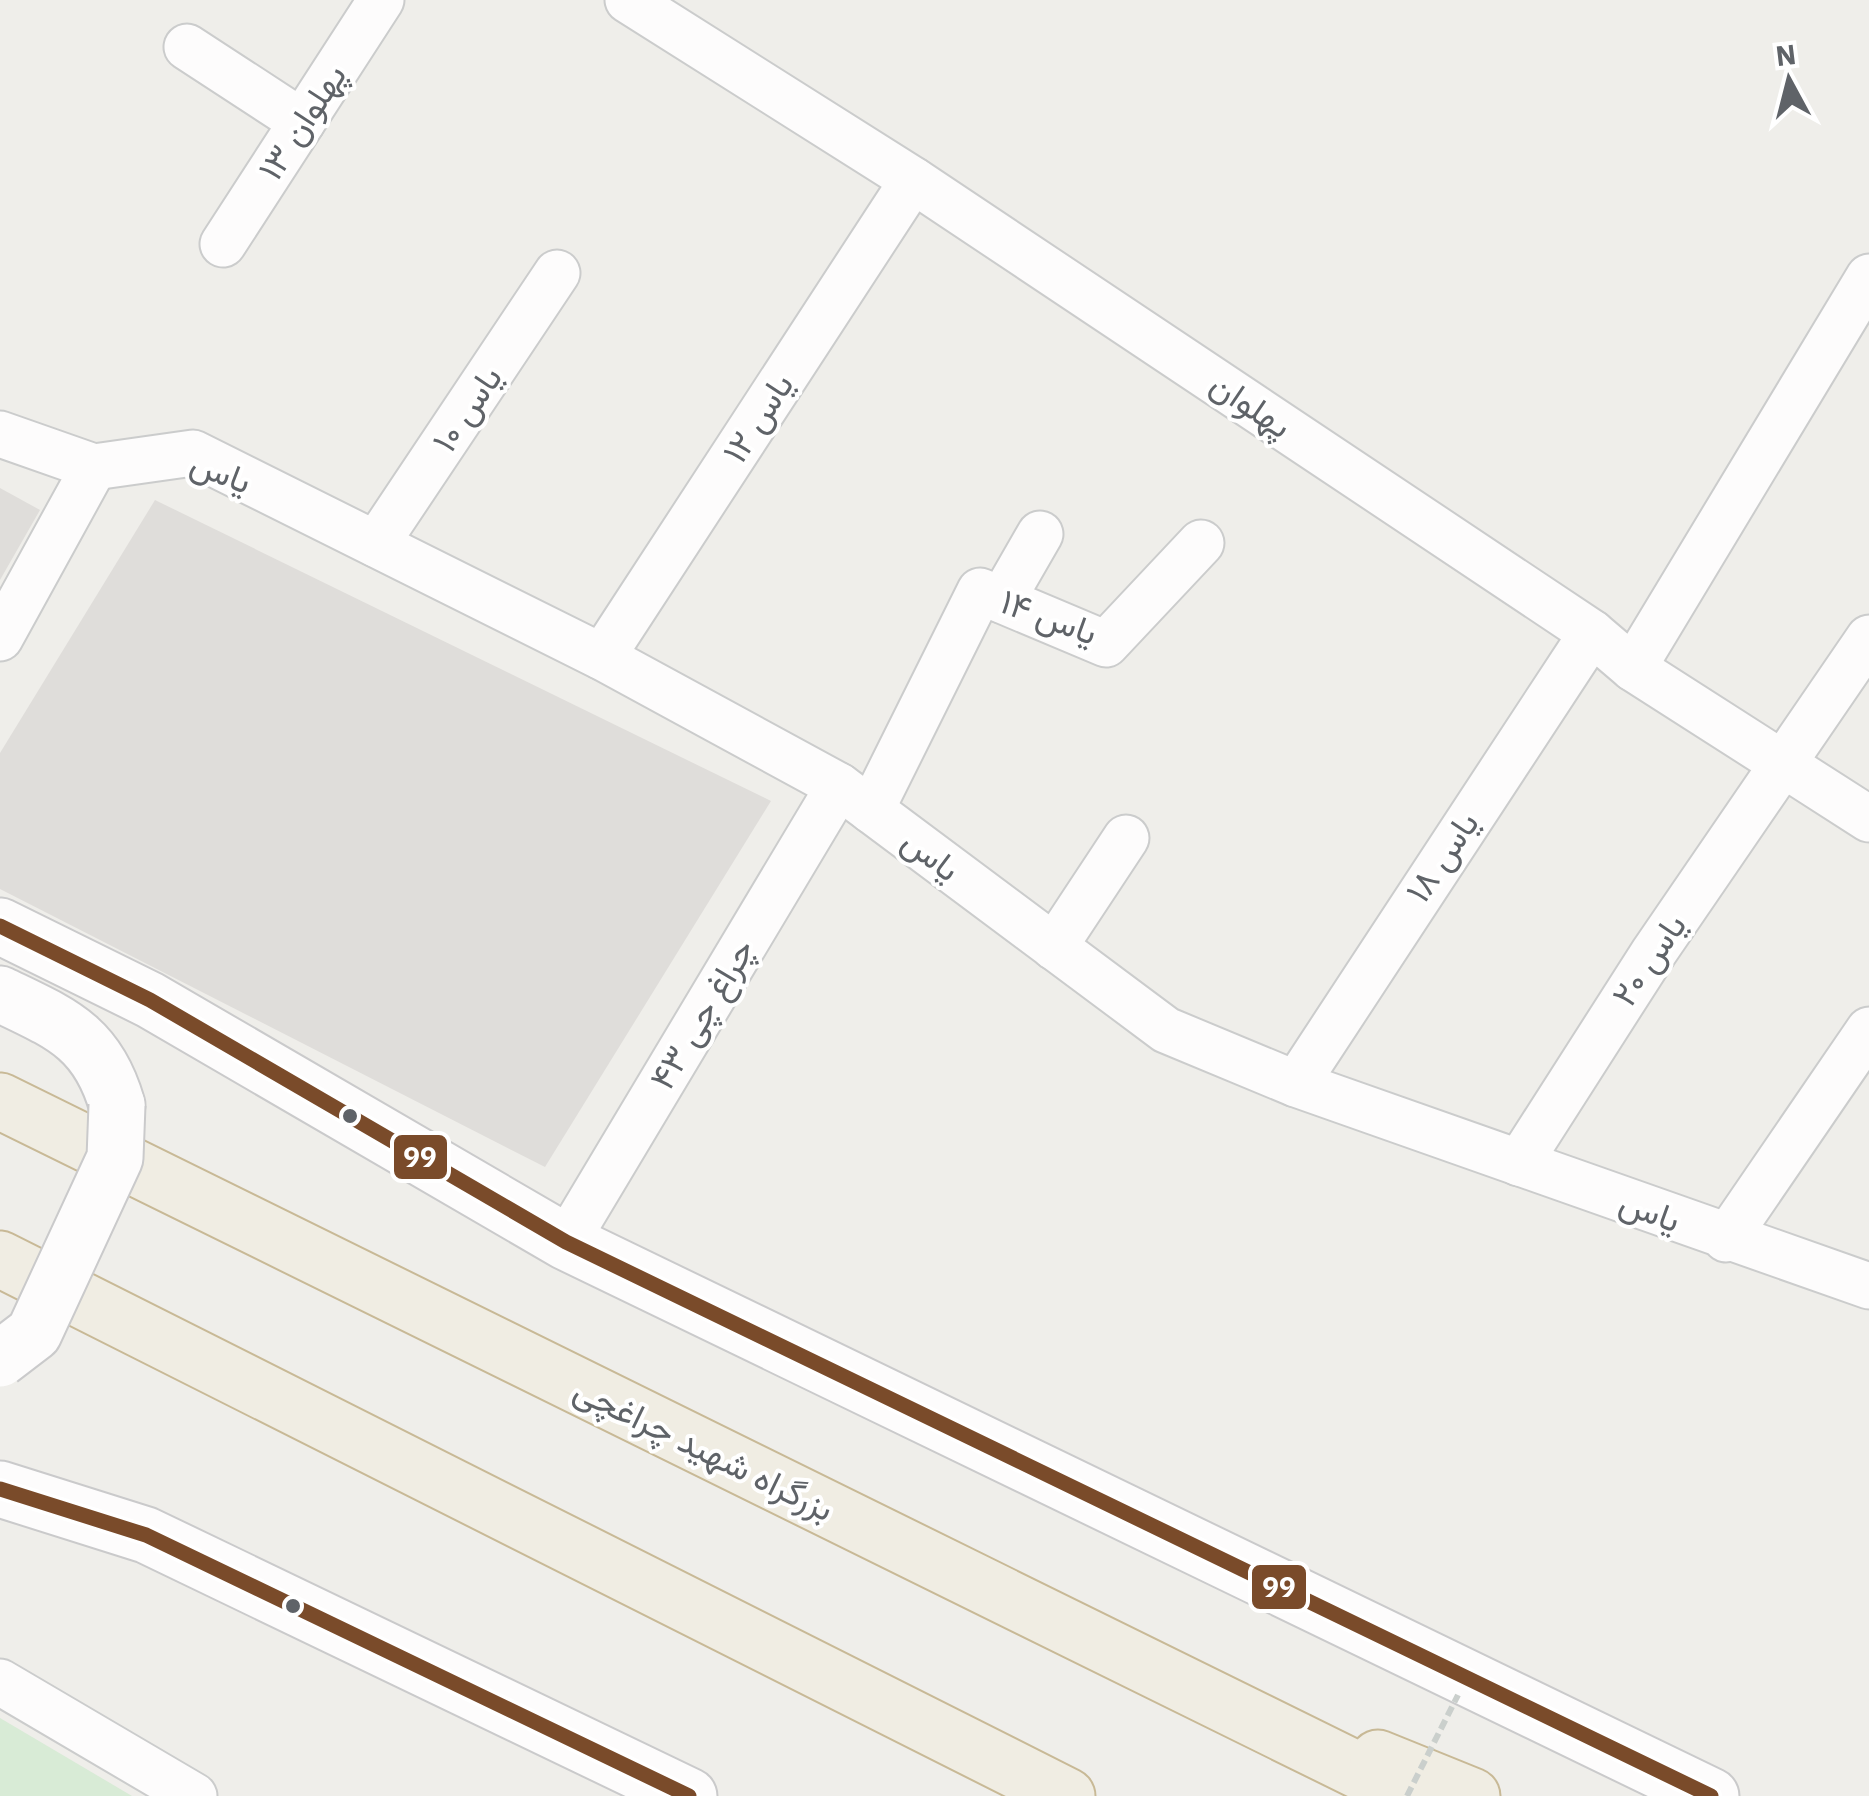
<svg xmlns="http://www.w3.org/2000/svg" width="1869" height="1796" viewBox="0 0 1869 1796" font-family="'IBM Plex Sans',Vazirmatn,sans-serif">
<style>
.industrial{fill:#dfddda}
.green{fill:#d8ebd6}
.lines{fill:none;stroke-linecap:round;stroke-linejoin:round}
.street-casing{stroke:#cbcccc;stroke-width:49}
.secondary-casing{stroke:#cacacb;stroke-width:59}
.highway-casing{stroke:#c8b996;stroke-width:59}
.street{stroke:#fdfcfc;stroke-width:45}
.secondary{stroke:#fdfcfc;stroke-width:55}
.highway{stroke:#f0ede3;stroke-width:55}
.secondary-bridge-casing{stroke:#cacacb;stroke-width:59;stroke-linecap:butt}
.path-bridge{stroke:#cacfcc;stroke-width:6;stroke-dasharray:10 5;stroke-linecap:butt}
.secondary-bridge{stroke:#fdfcfc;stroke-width:55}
.bus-1-casing{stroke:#fff;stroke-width:22}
.bus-1{stroke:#7a4b2a;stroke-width:15}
.bus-dot{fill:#5f6368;stroke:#fff;stroke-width:4}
.labels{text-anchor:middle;stroke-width:8;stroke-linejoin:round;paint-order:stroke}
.street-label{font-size:35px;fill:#5f6368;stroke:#fff}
.line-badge{stroke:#fff;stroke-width:4}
.badge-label{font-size:28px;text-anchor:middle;font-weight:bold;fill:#fff}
</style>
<rect width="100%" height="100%" fill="#efeeea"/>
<g class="industrial">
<polygon points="0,488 40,510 0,580"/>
<polygon points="155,500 771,801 545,1167 0,889 0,753"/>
</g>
<polygon class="green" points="0,1718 132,1796 0,1796"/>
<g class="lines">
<defs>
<g id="street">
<polyline points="628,0 913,180 1592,633 1633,668 1869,819"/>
<polyline points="187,47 302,122"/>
<polyline points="223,244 381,0"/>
<polyline points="0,434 94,467 193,453 602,657 839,786 1166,1030 1296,1084 1869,1286"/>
<polyline points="376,544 557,273"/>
<polyline points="1002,600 1040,534"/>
<polyline points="0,638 94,467"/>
<polyline points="602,657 913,180"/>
<polyline points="1633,668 1869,277"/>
<polyline points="871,810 980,591 1106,644 1201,543"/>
<polyline points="1054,947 1126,838"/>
<polyline points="1296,1084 1592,633"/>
<polyline points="1519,1163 1654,952 1869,638"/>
<polyline points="1726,1239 1869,1030"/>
<polyline points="566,1242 839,786"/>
<polyline points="0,1682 194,1796"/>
</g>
<g id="secondary">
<polyline points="0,926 150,1000 566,1242 1711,1796"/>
<path d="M0,994c60,29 97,42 117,111"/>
<polyline points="0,1489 146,1535 689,1796"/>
</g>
<g id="highway">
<polyline points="0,1101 1410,1796"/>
<polyline points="0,1259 1067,1796"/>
<polyline points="1378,1758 1472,1796"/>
</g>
</defs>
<use href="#street" class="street-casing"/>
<use href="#secondary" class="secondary-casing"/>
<use href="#highway" class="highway-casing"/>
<use href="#street" class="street"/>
<use href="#secondary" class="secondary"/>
<use href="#highway" class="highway"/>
<defs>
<polyline id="secondary-bridge" points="0,1359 34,1333 115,1158 117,1105"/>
</defs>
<use href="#secondary-bridge" class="secondary-bridge-casing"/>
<polyline class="path-bridge" points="1407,1796 1458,1695"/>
<use href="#secondary-bridge" class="secondary-bridge"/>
<defs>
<g id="bus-1">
<polyline points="0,926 150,1000 566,1242 1711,1796"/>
<polyline points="0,1489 146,1535 689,1796"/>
</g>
</defs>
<use href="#bus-1" class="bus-1-casing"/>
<use href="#bus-1" class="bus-1"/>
</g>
<g class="bus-dot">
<circle cx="350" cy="1116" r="9"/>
<circle cx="293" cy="1606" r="9"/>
</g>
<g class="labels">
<g class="street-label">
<text transform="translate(302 122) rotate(-57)" y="12">پهلوان ۱۳</text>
<text transform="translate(1251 405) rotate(34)" y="12">پهلوان</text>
<text transform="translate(467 409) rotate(-56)" y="12">یاس ۱۰</text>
<text transform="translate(758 418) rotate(-57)" y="12">یاس ۱۲</text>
<text transform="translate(221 472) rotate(21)" y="12">یاس</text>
<text transform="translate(1049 617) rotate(20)" y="12">یاس ۱۴</text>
<text transform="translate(931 855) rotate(37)" y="12">یاس</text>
<text transform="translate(1442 857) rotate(-56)" y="12">یاس ۱۸</text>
<text transform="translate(1649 960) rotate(-56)" y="12">یاس ۲۰</text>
<text transform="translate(702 1014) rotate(-59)" y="12">چراغ چی ۴۳</text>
<text transform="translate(1650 1211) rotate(20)" y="12">یاس</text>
<text transform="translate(704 1449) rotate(26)" y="12">بزرگراه شهید چراغچی</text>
</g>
</g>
<g class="line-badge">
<rect x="392" y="1133" width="57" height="48" rx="10" fill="#7a4b2a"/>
<rect x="1250" y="1563" width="58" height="48" rx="10" fill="#7a4b2a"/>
</g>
<g class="badge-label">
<text x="420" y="1167">99</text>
<text x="1279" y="1597">99</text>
</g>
<g transform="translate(1789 80) rotate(353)" stroke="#ffffff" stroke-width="8" paint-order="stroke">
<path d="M0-8L18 38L0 25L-18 38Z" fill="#5f6368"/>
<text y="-15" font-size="28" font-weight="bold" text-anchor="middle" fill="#5f6368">N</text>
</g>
</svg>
